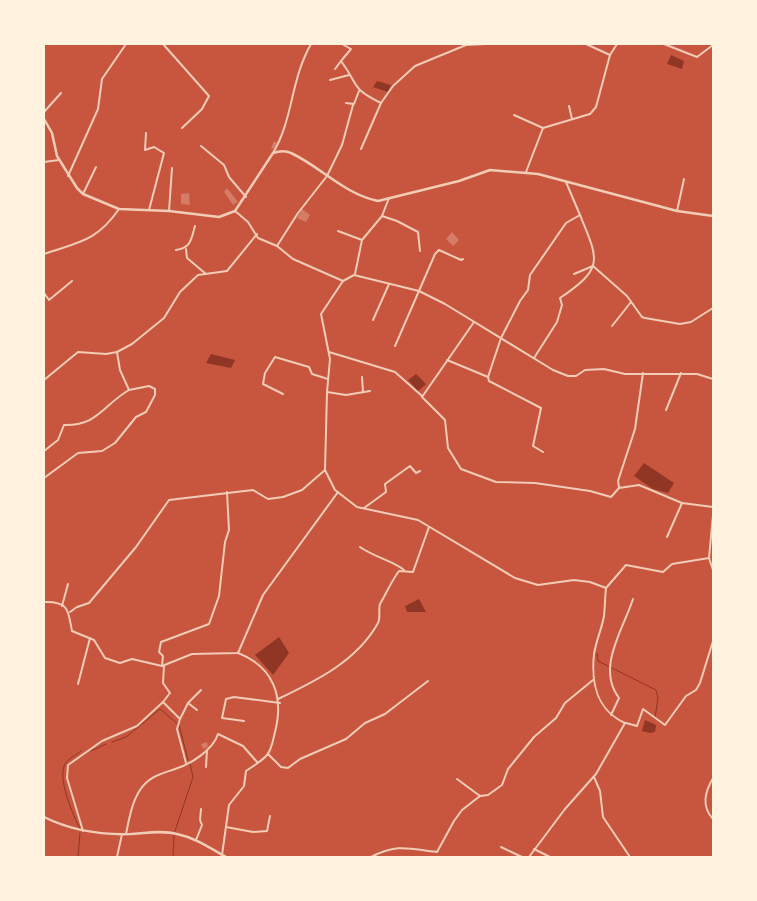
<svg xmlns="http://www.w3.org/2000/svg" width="757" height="901" viewBox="0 0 757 901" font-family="'Libre Baskerville',serif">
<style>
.water{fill:#8f3625}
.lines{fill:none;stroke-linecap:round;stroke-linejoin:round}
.stream{stroke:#8f3625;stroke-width:1}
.building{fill:#d67c66}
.minor{stroke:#f1ccb7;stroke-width:2}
.tertiary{stroke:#f1ccb7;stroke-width:2.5}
</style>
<rect width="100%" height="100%" fill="#c8553d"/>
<g class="water">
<polygon points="671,55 684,61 682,69 667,64"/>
<polygon points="377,81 391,85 388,92 373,87"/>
<polygon points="211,354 235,360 231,368 206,363"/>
<polygon points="416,374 426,384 418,391 408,380"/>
<polygon points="644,463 674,483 668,493 653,489 634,476"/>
<polygon points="419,599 426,612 407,612 405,606"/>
<polygon points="279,637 289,653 273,675 255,655"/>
<polygon points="645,720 656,725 655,732 650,733 642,731"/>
</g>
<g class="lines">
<g class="stream">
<polyline points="597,653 598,661 656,690 658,698 655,718"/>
<polyline points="112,742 126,737 160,709 179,725 188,760"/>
<polyline points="91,751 106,744"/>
<path d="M80,829c-7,-14 -23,-51 -15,-65 3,-5 11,-9 16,-13"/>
<polyline points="175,831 193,777 190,764"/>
<polyline points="78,857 80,833"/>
<polyline points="173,857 174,836"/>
</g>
</g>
<g class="building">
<polygon points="274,141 277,143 274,149 271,148"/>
<polygon points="227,188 238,202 233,205 224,192"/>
<polygon points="189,193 190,205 181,204 181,194"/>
<polygon points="302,209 310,215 306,222 297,218"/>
<polygon points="452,232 459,240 453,246 446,239"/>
<polygon points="207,742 208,747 203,749 201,744"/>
</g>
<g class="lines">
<g class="minor">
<polyline points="163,44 209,96 202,109 182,128"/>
<path d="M342,44l9,5 -10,12c18,24 9,27 40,42l-20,46"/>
<polyline points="586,44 610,55"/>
<polyline points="664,44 697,57 713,45"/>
<polyline points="335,69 341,61"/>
<polyline points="330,80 349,75"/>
<polyline points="346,103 354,104 359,91"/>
<polyline points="381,103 393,86 415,66 466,45 486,44"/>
<polyline points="569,106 572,119"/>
<polyline points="44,112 61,93"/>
<polyline points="514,115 543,128"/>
<polyline points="146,133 145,150 154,147 164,153 149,210"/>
<polyline points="201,146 224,165 229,177 246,197"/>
<path d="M273,153c21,-36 17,-72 38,-109"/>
<polyline points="44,162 59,160"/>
<polyline points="526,172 543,128 590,114 596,107 610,55 617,44"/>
<polyline points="68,176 98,109 102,79 126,44"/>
<polyline points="83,194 96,167"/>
<polyline points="169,211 172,168"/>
<polyline points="235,211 248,222 258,238 277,246 293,259 343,281 354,275 419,291 445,304 553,370 568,376 576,376 585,370 604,369 625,374 697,374 713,379"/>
<polyline points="677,211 684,179"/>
<polyline points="382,216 397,221 418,232 420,251"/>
<polyline points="338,231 362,240 382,216 389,198"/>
<polyline points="277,246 298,213 327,176 342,145 353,105"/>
<polyline points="186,249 187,258 206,274"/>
<path d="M176,250c15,-2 15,-10 19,-24"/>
<path d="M44,254c35,-12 53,-13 75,-45"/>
<polyline points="355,274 362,240"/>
<polyline points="574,274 593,266 627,296 642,317 645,318 680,324 691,322 713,308"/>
<polyline points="44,293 49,300 72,281"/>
<polyline points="373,320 389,284"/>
<polyline points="474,322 422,397 445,420 448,448 461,469 496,482 535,483 590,491 611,497 619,488 639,485 682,503"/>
<polyline points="612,326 631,302"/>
<polyline points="395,346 435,254 439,250 461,260 463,259"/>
<polyline points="329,352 395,372 422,396"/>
<path d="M534,358l23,-36 5,-17 -2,-7c44,-30 39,-37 20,-83"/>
<polyline points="447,360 488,377 489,381 541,408 533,446 543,452"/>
<polyline points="362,377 363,392"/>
<polyline points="488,377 501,338 520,301 528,290 530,275 566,223 580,215 566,182"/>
<polyline points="44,380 78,352 106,354 117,352"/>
<polyline points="327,392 346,395 370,391"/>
<polyline points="283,394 263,384 265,373 275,357 309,367 312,374 328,379"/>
<polyline points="666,410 681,373"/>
<path d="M44,451l14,-11 6,-15c34,1 39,-20 65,-35l-9,-20 -3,-18 15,-8 32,-26 16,-26 18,-17 29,-4 30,-37"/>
<path d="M325,470l10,20 22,17 61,13 97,58 23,7 36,-5 16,2 16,6c-1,9 -1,19 -2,28 -2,12 -8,25 -10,38 -3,29 2,56 31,69l-29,51 -31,35 -36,48"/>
<polyline points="44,478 78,453 102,451 115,443 136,417 146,412 155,395 155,389 149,386 129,390"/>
<polyline points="619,487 618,481 635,429 643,373"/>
<polyline points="364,508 386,492 385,484 410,466 416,473 420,471"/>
<polyline points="713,515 709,558 713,570"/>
<polyline points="667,537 682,503 713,507"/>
<path d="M360,547c14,10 33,14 44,23"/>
<polyline points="606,588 626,565 663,572 672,564 709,558"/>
<path d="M44,602c26,-1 24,10 28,29l22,9 11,18 15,5 12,-4 30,7 30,-12 46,-1 25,-58 75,-103"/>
<polyline points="62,606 68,584"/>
<polyline points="70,612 77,607 89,603 136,547 169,500 253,490 268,499 283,497 302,490 325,470 327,392 330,359 321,314 343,281"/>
<polyline points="162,666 163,656 159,652 161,642 209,624 219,596 225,542 229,530 227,492"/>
<polyline points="78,684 90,638"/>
<path d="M278,699c38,-18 79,-38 100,-76 3,-6 0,-13 2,-19 6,-10 12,-24 19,-33l14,1 16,-45"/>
<polyline points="163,702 170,693 163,683 164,666"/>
<polyline points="188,703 197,710"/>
<path d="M611,715l8,-17c-23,-30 4,-68 14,-99"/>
<polyline points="180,719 177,729 186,763"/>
<polyline points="244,721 222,718 226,699 234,697 280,703"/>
<polyline points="626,723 637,726 643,709 665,725 686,696 696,690 700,683 713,641"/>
<polyline points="268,754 281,767 288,768 300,759 346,739 365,723 385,714 428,681"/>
<polyline points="206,767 207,750"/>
<polyline points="594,777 600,791 603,817 630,857"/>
<path d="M713,778c-8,14 -12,28 0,41"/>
<polyline points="457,779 480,796"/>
<polyline points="226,827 253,832 267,831 270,816"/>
<polyline points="83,831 67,778 68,765 102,741 137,726 163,702 180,719 188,703 201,690"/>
<path d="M126,834c3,-15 6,-32 14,-44 9,-14 21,-16 35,-21 16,-5 38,-19 43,-35l25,12 14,16"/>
<polyline points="196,840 202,825 200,820 201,809"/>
<polyline points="501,847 522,857"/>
<polyline points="534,849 550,857"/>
<path d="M222,855l7,-50 15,-19 2,-15c7,-5 16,-10 21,-16 5,-6 6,-15 8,-23 9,-35 -1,-65 -37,-79"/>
<polyline points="117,857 122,834"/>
<path d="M371,857c27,-14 38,-8 66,-5l17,-31 8,-11 18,-14 8,-1 14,-10 6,-16 26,-32 22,-19 9,-15 28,-23"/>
</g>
<g class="tertiary">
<path d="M44,119l8,14 5,23 20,32 6,6 36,15 50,2 50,6 16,-6 38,-58c6,-2 12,-3 18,0 30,14 53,41 87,48l81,-20 31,-11 48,4 139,37 36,5"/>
<path d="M44,817c28,14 56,18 87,17 15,-1 32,-4 46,0 19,4 33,14 49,23"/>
</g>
</g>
<rect width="757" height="901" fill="none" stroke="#fff3e0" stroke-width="90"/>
</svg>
